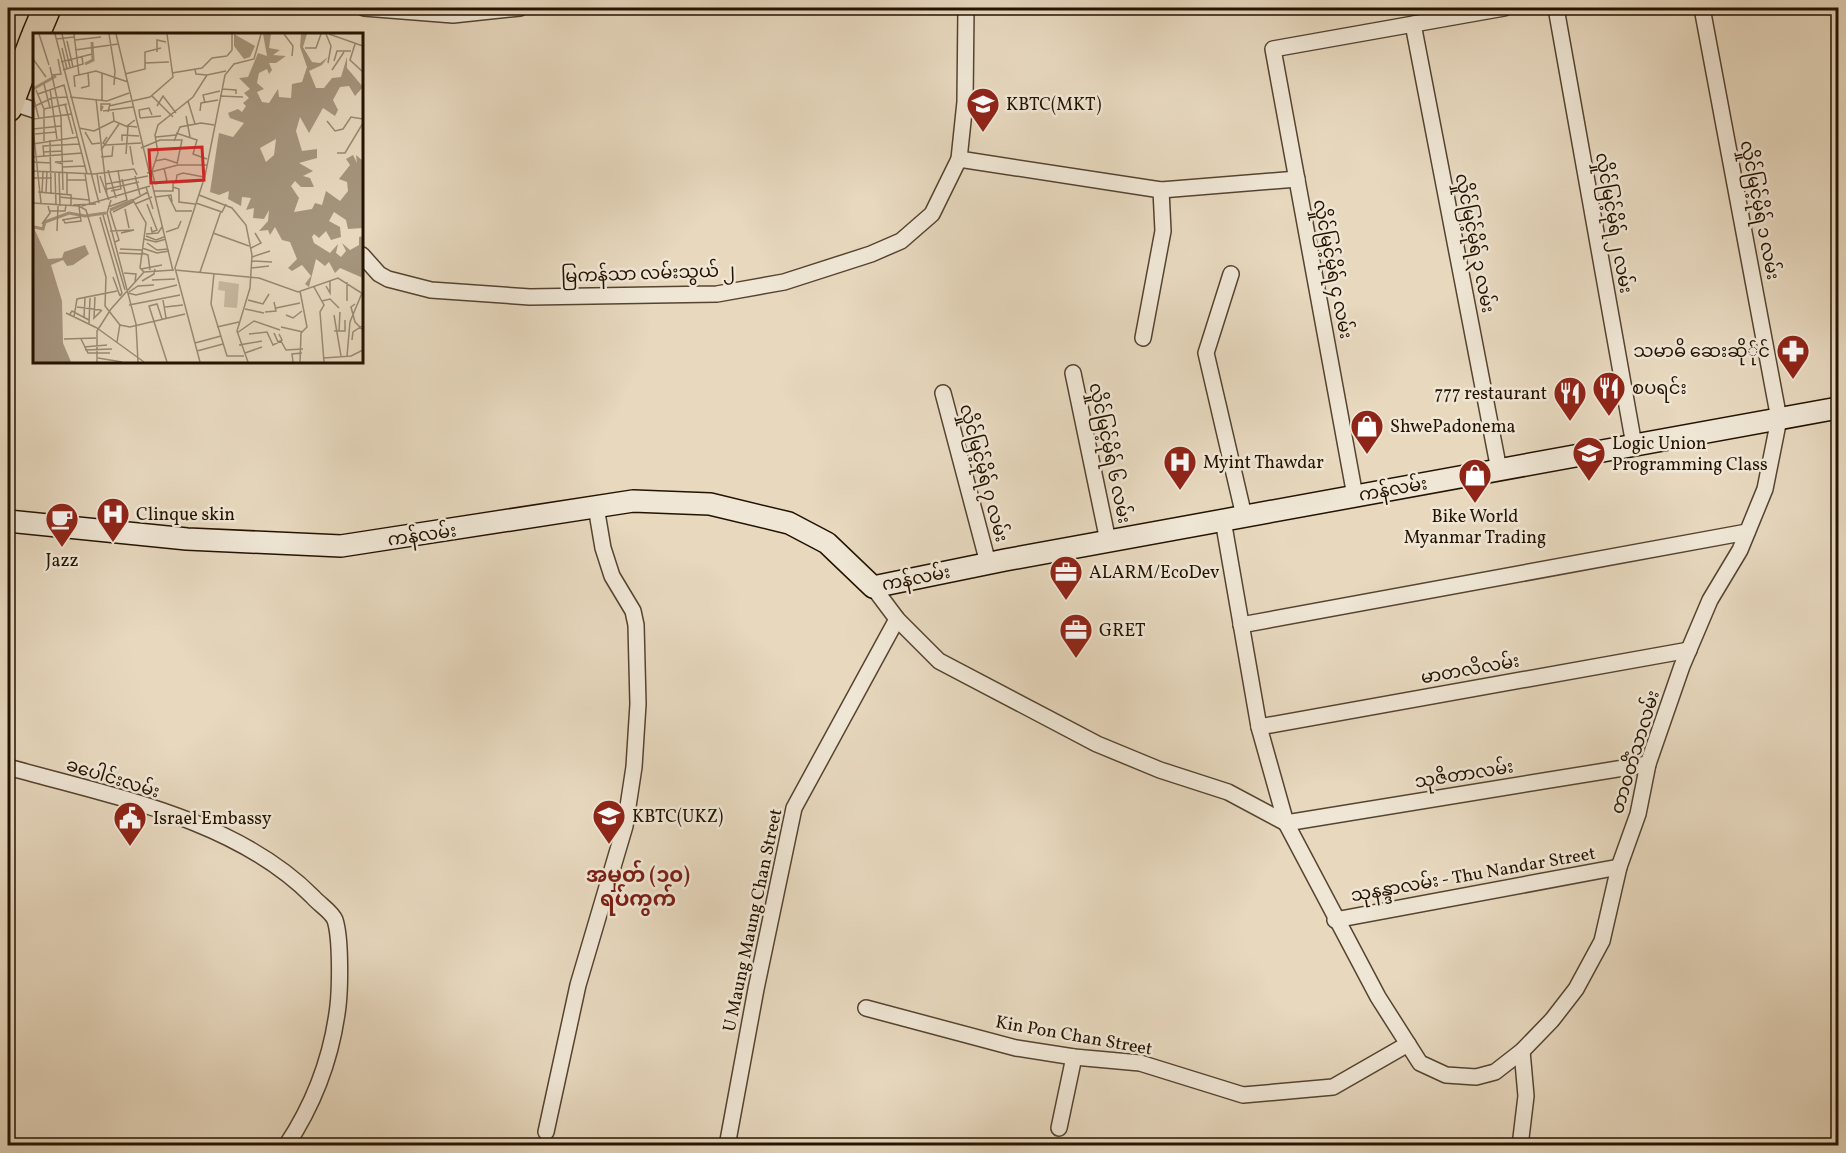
<svg xmlns="http://www.w3.org/2000/svg" width="1846" height="1153" viewBox="0 0 1846 1153" font-family="Vollkorn,'Noto Sans Myanmar',serif">
<style>
.lines{fill:none;stroke-linecap:round;stroke-linejoin:round}
.street-casing{stroke:#554430;stroke-width:18}
.secondary-casing{stroke:#241300;stroke-width:24}
.highway-casing{stroke:#241300;stroke-width:30}
.street{stroke:#efe6d5;stroke-width:15}
.secondary{stroke:#efe6d5;stroke-width:21}
.highway{stroke:#e7d8be;stroke-width:27}
.labels{text-anchor:middle;stroke-width:5;stroke-linejoin:round;paint-order:stroke}
.poi-label{font-size:18px;fill:#241300;stroke:#efe6d5;text-anchor:start}
.street-label{font-size:18px;fill:#241300;stroke:#efe6d5}
.quarter-label{font-size:21px;font-weight:bold;fill:#7a1f14;stroke:#efe6d5}
.inset-river{fill:none;stroke:#a5957d;stroke-width:3}
.inset-road{fill:none;stroke:#998972;stroke-width:1.5}
.view{fill:#d62828;fill-opacity:0.15;stroke:#d62828;stroke-width:3}
.inset-edge{fill:none;stroke:#241300;stroke-width:3}
</style>
<rect width="100%" height="100%" fill="#e7d8be"/>
<filter id="stains"><feTurbulence type="fractalNoise" baseFrequency=".00333" numOctaves="4"/><feColorMatrix values="0 0 0 0 .2 0 0 0 0 .09 0 0 0 0 .02 0 0 0 .5 -.17"/></filter>
<radialGradient id="worn" r=".72"><stop offset=".6" stop-color="#630" stop-opacity="0"/><stop offset="1" stop-color="#630" stop-opacity=".3"/></radialGradient>
<g class="lines">
<defs>
<g id="street">
<polyline points="364,8 453,15 520,8"/>
<polyline points="1556,8 1634,445"/>
<polyline points="1413,24 1499,470"/>
<polyline points="10,102 34,110"/>
<polyline points="959,159 1161,190 1297,179"/>
<polyline points="362,255 379,274 388,279 431,290 530,297 717,294 784,282 871,254 901,241 932,214 959,159 965,102 966,8"/>
<polyline points="1231,274 1206,353 1244,516"/>
<polyline points="1143,338 1163,231 1161,190"/>
<polyline points="1073,373 1108,541"/>
<polyline points="943,393 988,563"/>
<polyline points="1355,496 1273,49 1504,8"/>
<polyline points="1223,520 1259,727 1286,823 1378,997 1420,1063 1446,1075 1476,1077 1495,1072 1522,1051 1552,1020 1576,989 1602,941 1619,867 1638,814 1648,764 1682,666 1710,600 1740,550 1765,489 1779,419 1702,8"/>
<polyline points="873,587 897,619 939,661 1097,744 1160,770 1228,792 1286,823 1648,764"/>
<polyline points="1241,625 1747,532"/>
<polyline points="1259,727 1689,650"/>
<path d="M8,767c103,29 228,52 305,130 6,7 19,15 22,23 6,18 5,68 3,86 -6,50 -24,98 -52,140"/>
<polyline points="1335,920 1619,867"/>
<polyline points="866,1008 1016,1048 1074,1057 1140,1063 1243,1095 1333,1087 1408,1044"/>
<polyline points="1059,1128 1074,1057"/>
<polyline points="546,1132 578,985 625,826 634,767 638,704 636,625 633,611 612,576 603,548 596,507"/>
<polyline points="727,1146 756,989 794,808 897,619"/>
<polyline points="1520,1146 1526,1096 1522,1051"/>
</g>
<polyline id="secondary" points="8,521 187,539 341,546 633,501 710,504 789,523 827,543 873,587 1005,560 1838,408"/>
<g id="highway">
<polyline points="36,34 47,8"/>
<polyline points="8,108 34,39"/>
</g>
</defs>
<use href="#street" class="street-casing"/>
<use href="#secondary" class="secondary-casing"/>
<use href="#highway" class="highway-casing"/>
<use href="#street" class="street"/>
<use href="#secondary" class="secondary"/>
<use href="#highway" class="highway"/>
</g>
<defs>
<symbol id="university-pin" viewBox="-11 -11 22 30"><path d="M0 17L-7.5 6A9.5 9.5 0 1 1 7.5 6Z" fill="#8f2418" stroke="#efe6d5"/><path d="M0-5L7-2L0 1L-7-2ZM-4 1L0 2.5L4 1V4Q0 6-4 4Z" fill="#fff"/></symbol>
<symbol id="pharmacy-pin" viewBox="-11 -11 22 30"><path d="M0 17L-7.5 6A9.5 9.5 0 1 1 7.5 6Z" fill="#8f2418" stroke="#efe6d5"/><path d="M-2-6h4v4h4v4h-4v4h-4v-4h-4v-4h4Z" fill="#fff"/></symbol>
<symbol id="restaurant-pin" viewBox="-11 -11 22 30"><path d="M0 17L-7.5 6A9.5 9.5 0 1 1 7.5 6Z" fill="#8f2418" stroke="#efe6d5"/><path d="M-5-6h1v4h1v-4h1v4h1v-4h1v5L-1.5 .5V6h-2V.5L-5-1ZM5-6V6H3V1.5H1.5Q1.5-4 5-6Z" fill="#fff"/></symbol>
<symbol id="shop-pin" viewBox="-11 -11 22 30"><path d="M0 17L-7.5 6A9.5 9.5 0 1 1 7.5 6Z" fill="#8f2418" stroke="#efe6d5"/><path d="M-5-2.5h2.3a2.7 3.5 0 0 1 5.4 0H5L5.5 6h-11ZM-1.5-2.5h3a1.5 2.3 0 0 0-3 0Z" fill="#fff"/></symbol>
<symbol id="school-pin" viewBox="-11 -11 22 30"><path d="M0 17L-7.5 6A9.5 9.5 0 1 1 7.5 6Z" fill="#8f2418" stroke="#efe6d5"/><path d="M0-5L7-2L0 1L-7-2ZM-4 1L0 2.5L4 1V4Q0 6-4 4Z" fill="#fff"/></symbol>
<symbol id="hospital-pin" viewBox="-11 -11 22 30"><path d="M0 17L-7.5 6A9.5 9.5 0 1 1 7.5 6Z" fill="#8f2418" stroke="#efe6d5"/><path d="M-5-5h3v3.5h4V-5h3V5h-3V1.5h-4V5h-3Z" fill="#fff"/></symbol>
<symbol id="cafe-pin" viewBox="-11 -11 22 30"><path d="M0 17L-7.5 6A9.5 9.5 0 1 1 7.5 6Z" fill="#8f2418" stroke="#efe6d5"/><path d="M-5.5-4.5H6V0H3Q3 3.5 0 3.5H-2.5Q-5.5 3.5-5.5 0ZM3-3.2v2h1.7v-2ZM-6 4.5H4V6H-6Z" fill="#fff"/></symbol>
<symbol id="office-pin" viewBox="-11 -11 22 30"><path d="M0 17L-7.5 6A9.5 9.5 0 1 1 7.5 6Z" fill="#8f2418" stroke="#efe6d5"/><path d="M-6-3h4V-5.5h4V-3h4V5H-6ZM-1-4.5V-3h2v-1.5ZM-6 0V1H6V0Z" fill="#fff"/></symbol>
<symbol id="civic-pin" viewBox="-11 -11 22 30"><path d="M0 17L-7.5 6A9.5 9.5 0 1 1 7.5 6Z" fill="#8f2418" stroke="#efe6d5"/><path d="M-.6-6.5H3V-4.5H.6V-3L4-1V1h2V6H-6V1h2V-1L-.6-3ZM-1.2 2.5V6h2.4V2.5Z" fill="#fff"/></symbol>
</defs>
<g fill-rule="evenodd">
<use href="#university-pin" x="964" y="85" width="38" height="52"/>
<use href="#pharmacy-pin" x="1774" y="332" width="38" height="52"/>
<use href="#restaurant-pin" x="1590" y="369" width="38" height="52"/>
<use href="#restaurant-pin" x="1551" y="374" width="38" height="52"/>
<use href="#shop-pin" x="1348" y="407" width="38" height="52"/>
<use href="#school-pin" x="1570" y="434" width="38" height="52"/>
<use href="#hospital-pin" x="1161" y="443" width="38" height="52"/>
<use href="#shop-pin" x="1456" y="456" width="38" height="52"/>
<use href="#hospital-pin" x="94" y="495" width="38" height="52"/>
<use href="#cafe-pin" x="43" y="500" width="38" height="52"/>
<use href="#office-pin" x="1047" y="553" width="38" height="52"/>
<use href="#office-pin" x="1057" y="611" width="38" height="52"/>
<use href="#university-pin" x="590" y="797" width="38" height="52"/>
<use href="#civic-pin" x="111" y="799" width="38" height="52"/>
</g>
<g class="labels">
<g class="poi-label">
<text x="1006" y="110">KBTC(MKT)</text>
<text x="1770" y="357" text-anchor="end">သမာဓိ ဆေးဆို်ုင်</text>
<text x="1632" y="394">စပရင်း</text>
<text x="1547" y="399" text-anchor="end">777 restaurant</text>
<text x="1390" y="432">ShwePadonema</text>
<text x="1612" y="449">Logic Union<tspan x="1612" dy="21">Programming Class</tspan></text>
<text x="1203" y="468">Myint Thawdar</text>
<text x="136" y="520">Clinque skin</text>
<text x="1475" y="522" text-anchor="middle">Bike World<tspan x="1475" dy="21">Myanmar Trading</tspan></text>
<text x="62" y="566" text-anchor="middle">Jazz</text>
<text x="1089" y="578">ALARM/EcoDev</text>
<text x="1099" y="636">GRET</text>
<text x="632" y="822">KBTC(UKZ)</text>
<text x="153" y="824">Israel Embassy</text>
</g>
<g class="street-label">
<text transform="translate(1760 210) rotate(79)" y="6">လှိုင်မြင့်မိုရ် ၁ လမ်း</text>
<text transform="translate(1614 223) rotate(80)" y="6">လှိုင်မြင့်မိုရ် ၂ လမ်း</text>
<text transform="translate(1475 243) rotate(79)" y="6">လှိုင်မြင့်မိုရ် ၃ လမ်း</text>
<text transform="translate(1333 269) rotate(79)" y="6">လှိုင်မြင့်မိုရ် ၄ လမ်း</text>
<text transform="translate(648 273) rotate(-2)" y="6">မြကန်သာ လမ်းသွယ် ၂</text>
<text transform="translate(1110 453) rotate(78)" y="6">လှိုင်မြင့်မိုရ် ၆ လမ်း</text>
<text transform="translate(984 473) rotate(75)" y="6">လှိုင်မြင့်မိုရ် ၇ လမ်း</text>
<text transform="translate(1393 489) rotate(-10)" y="6">ကန်လမ်း</text>
<text transform="translate(422 535) rotate(-8)" y="6">ကန်လမ်း</text>
<text transform="translate(916 578) rotate(-11)" y="6">ကန်လမ်း</text>
<text transform="translate(1470 669) rotate(-10)" y="6">မာတလိလမ်း</text>
<text transform="translate(1635 752) rotate(-73)" y="6">တာဝတိံသာလမ်း</text>
<text transform="translate(1464 774) rotate(-9)" y="6">သုဇိတာလမ်း</text>
<text transform="translate(113 778) rotate(17)" y="6">ခပေါင်းလမ်း</text>
<text transform="translate(1473 874) rotate(-10)" y="6">သုနန္ဒာလမ်း - Thu Nandar Street</text>
<text transform="translate(752 920) rotate(-78)" y="6">U Maung Maung Chan Street</text>
<text transform="translate(1074 1035) rotate(10)" y="6">Kin Pon Chan Street</text>
</g>
<g class="quarter-label">
<text x="638" y="882">အမှတ် (၁၀)<tspan x="638" dy="24">ရပ်ကွက်</tspan></text>
</g>
</g>
<g transform="translate(33 33)">
<rect width="330" height="330" fill="#e7d8be"/>
<path d="M186,248l20,3 -2,24 -13,-1 1,-16 -7,-1z" fill="#c6b79e"/>
<path d="M201,1l21,12 -5,11 -6,2 -10,-13zM230,1h8l-2,14 11,2 -7,5 13,1 -10,7h-7l3,7 -3,4 -2,-5 -8,4 -2,10 7,6 -7,3 5,10 7,1 9,-14 1,8 12,1 1,-14 10,-2 5,-15 -7,-20 1,-13h6l-4,13 9,15 8,1 8,-6 -6,8 -13,6 7,17h8l8,-10 9,-1 6,-20v11l16,19 -8,9 -6,-10 -9,1 -7,13 5,10 -3,6 -12,-8 -14,25 -9,-16 -4,14 6,20 15,-2v9l-18,5 14,8 -10,5 7,2 4,9h-13l-6,-6 -4,5 8,12 -5,14 18,-3 3,-6 7,2 4,-14 14,10 8,-10 -1,-9 -8,-3 11,-14 -4,-6 7,-4 4,8 -1,-8 7,6v67l-15,1 -2,-9 -12,-8 -5,9 11,6 1,10 -10,3 -5,-9 -7,7 -5,-4 -2,3 2,6 16,10 8,-9 -2,9 5,4 5,-6 -4,-8 8,7 9,-5v-8l4,-1v42l-23,-10 -5,5 -6,-11 -4,4 -9,-7 -7,28 -4,-3 6,-8 -9,-11 -10,6 -4,-3 9,-9 -7,-17 -8,-2 -7,-13 -5,8 -2,-5 -9,1 9,-10 1,-11 -5,9 -11,-1 1,-10 -8,2 5,-12 -9,-1 -1,9 -13,-7 1,-8 -10,4 -9,-3 9,-59 14,4 11,-14 -14,-5 -2,-5 10,-4 4,3 4,-6 -3,-3 6,-5 -5,-5 6,-4 -11,-11 9,-1 10,-24 9,3zM243,106l-2,16 -8,7 -6,-14zM0,193l15,33 14,-1 2,-6 21,-7 4,9 -16,11 -6,1 -4,-6 -12,5 11,36 1,42 8,19h-38z" fill="#a5957d" fill-rule="evenodd"/>
<path class="inset-river" d="M52,31l8,-4 -1,-18M0,56l23,-13M77,177l23,-10M1,194l9,2 2,-7 24,-9 16,3 21,-3M0,240l23,89"/>
<path class="inset-road" d="M6,1l10,31M22,1l44,169M29,1l8,33M41,1l5,41M76,1l6,37 -1,14M83,1l57,237M251,1l9,12 -1,10M293,1l5,12 -3,17M296,1l34,12M23,6l18,-2M42,7l26,-3M34,8l6,26M322,11l-5,16 13,12M29,15l5,21M272,15h11l5,-14M42,17l43,-6M124,19v-12l9,2M194,23l5,-6v-16M0,26l13,18M301,28l3,-10h14M28,29l31,-8M112,30v-11l16,-4M17,34l11,49 2,74M30,37l20,-6 -1,-7M162,37l1,4 11,1 19,-4M299,37l12,-18M139,40l30,-5 10,-10 15,-2M92,41l20,-5v-6l24,-1M19,42l9,-1 -3,-15M11,51l6,24M42,54l-1,-11 22,-5 32,11M48,55l8,-2 -1,-13M17,56l6,43M189,56l14,1v4M3,57l8,19v32M5,61l26,-9 23,89M0,63l6,23M119,63l21,21M187,63l23,1M37,64l37,4 22,-8M63,66l11,96M69,67v-27M99,68l18,-4 23,-20 -6,-43M155,68l7,23M172,70l-2,-8 17,-4M32,71l8,30M70,73l-2,5v-7h9l-2,8M76,73l22,-5M124,73l6,-10 13,17M0,74l19,-9 15,-1M11,76l23,-5M70,78l30,-4M167,78l1,-8 17,-3M80,79l1,9 14,6 -2,27M153,83l4,21M107,85l-1,-8 10,-2 3,7M107,85l21,-2M0,86l39,-5M102,87l-8,6 10,1M294,88l8,10 8,-2 8,-12 12,2M0,95l8,75M46,95l15,3 20,-10M0,96l28,-3M52,99l7,12 8,-1M143,100l21,7 -4,14 14,5M2,101l21,-2 1,7M74,104l-4,6 3,2 35,-2M123,104l20,-2M17,107l1,53M89,108v-6l17,1M141,108l6,-14 21,-4 13,2M0,111l45,-7M97,113l3,19M108,115l19,-8h22l-5,24M68,117l18,-26M10,119l19,-1M304,120h8l18,-30M0,124l49,-4M11,124l-1,-11 36,-2M68,124l11,-1 1,-10M122,128l10,-2 12,4M0,129l18,1M30,131l-8,-2 18,-1M30,134l22,-1M75,137l8,28M0,138l61,3 40,-5 3,6M22,139l1,33M26,140l1,33M114,140l31,-8h29M52,141l5,31M64,141l3,19M67,143l9,24M102,143l5,19M0,145h19M34,147h19M143,149l1,-7 6,-2 21,4M73,151l42,-8M122,151l-3,-13 6,-18 -3,-18 3,-10 35,-28 14,-22M122,151l12,-3 -3,-13M113,154l7,22M140,154l6,2v13l16,2M74,156l32,-7M78,158l10,-2 -3,-19M120,158h20v-8l29,-2M5,159l33,3v10M9,159l1,-20M13,159l1,-20M34,161v-21M135,162l8,16h16M166,162l33,13 14,17 6,30 -2,33 -13,43 11,31M26,164l30,3M122,164l16,-2 1,7M78,167l-4,13 29,111 2,38M0,170l46,3 7,4 20,67 -1,29 15,19 10,2 55,-13M163,170l26,9 4,-8M102,171l17,-7M114,171l10,26 -5,2 -1,-5M40,172l23,-1M49,173l68,-20M75,174l19,-7 -5,-21M92,176l4,19M17,178h15l1,-6M77,178l9,29 -4,2M80,179l20,-10M70,182l22,75M67,184l22,76 -2,3M30,186l2,4 16,-2 -2,-14M29,187l18,-3M9,191l8,-11 -2,-7M24,198l1,-25M77,198l24,-1 -13,3M133,199l12,-4 3,-7M180,200l36,13M113,201l12,-1 4,-6M113,203l10,4 8,-3M111,206l12,3 10,-3M114,210l10,7 11,-1M109,215l15,5 12,-2M218,215l10,-5 -6,-10M87,216l22,1M86,220l23,1M109,220l6,2 2,15M219,224l18,-6M219,228l20,1M218,235l18,-2M108,236l21,-4M142,237l84,8 39,14 40,-14 25,16M111,239l-4,-4 6,-45 -13,-23 15,-8M167,239l21,-61M91,240l12,1 -1,8M181,240l-3,31 16,52h17M80,244l7,19M119,247l23,-1M109,248l12,-7 1,-5M293,253l4,7v-12M281,254l10,18 -4,7 4,50M267,258l7,36 -6,6 -1,29M96,259l9,-6 16,-1M95,260l8,2 41,-10M62,264l-1,21 8,-8M130,267l3,18M215,267l15,4 6,-10M289,268l8,-2 9,9M314,268v-19M322,271l-4,3 4,15 8,8M96,272l51,-10M44,274l24,3M132,274l18,-2M243,275l24,-5M212,276l19,4M232,279l11,-1 -2,-9M33,280l31,15M37,281l2,-3 17,9M253,282l7,3 9,-7M301,282l7,41M41,284l3,-18 40,-8M51,284l1,-19M129,286l-5,-15 -8,2 18,56M56,291l1,-26M184,294l22,-5M248,294l22,5M64,295l47,34M301,298h11v-11M306,298l1,-19M204,300l17,-12 26,9M241,300l4,9 4,-2 -3,-6M216,301l18,-2 6,13 8,-4 5,9 17,-1M31,306l32,-1M48,306l7,14h22M319,307l1,-8 9,-6M84,309l3,-18M162,310l26,-7M206,312l23,-4M51,314l23,-2M52,317l27,-1M164,318l26,-7M212,320l17,-6M314,323l3,-34 12,-29M65,325l24,4M291,325l27,-2 12,-6M64,329v-31l14,-22 33,-37 30,-2M167,329l-25,-94 30,-92 20,-101 9,-11 20,-5 7,-25M260,329l-1,-8 10,-1"/>
<path class="view" d="M169,114l2,33 -53,3 -2,-33z"/>
<rect width="330" height="330" class="inset-edge"/>
</g>
<rect width="1846" height="1153" fill="none" stroke="#e7d8be" stroke-width="30"/>
<rect x="9" y="9" width="1828" height="1135" fill="none" stroke="#241300" stroke-width="3"/>
<rect x="15" y="15" width="1816" height="1123" fill="none" stroke="#241300" stroke-width="1.5"/>
<rect width="100%" height="100%" filter="url(#stains)"/>
<rect width="100%" height="100%" fill="url(#worn)"/>
</svg>
